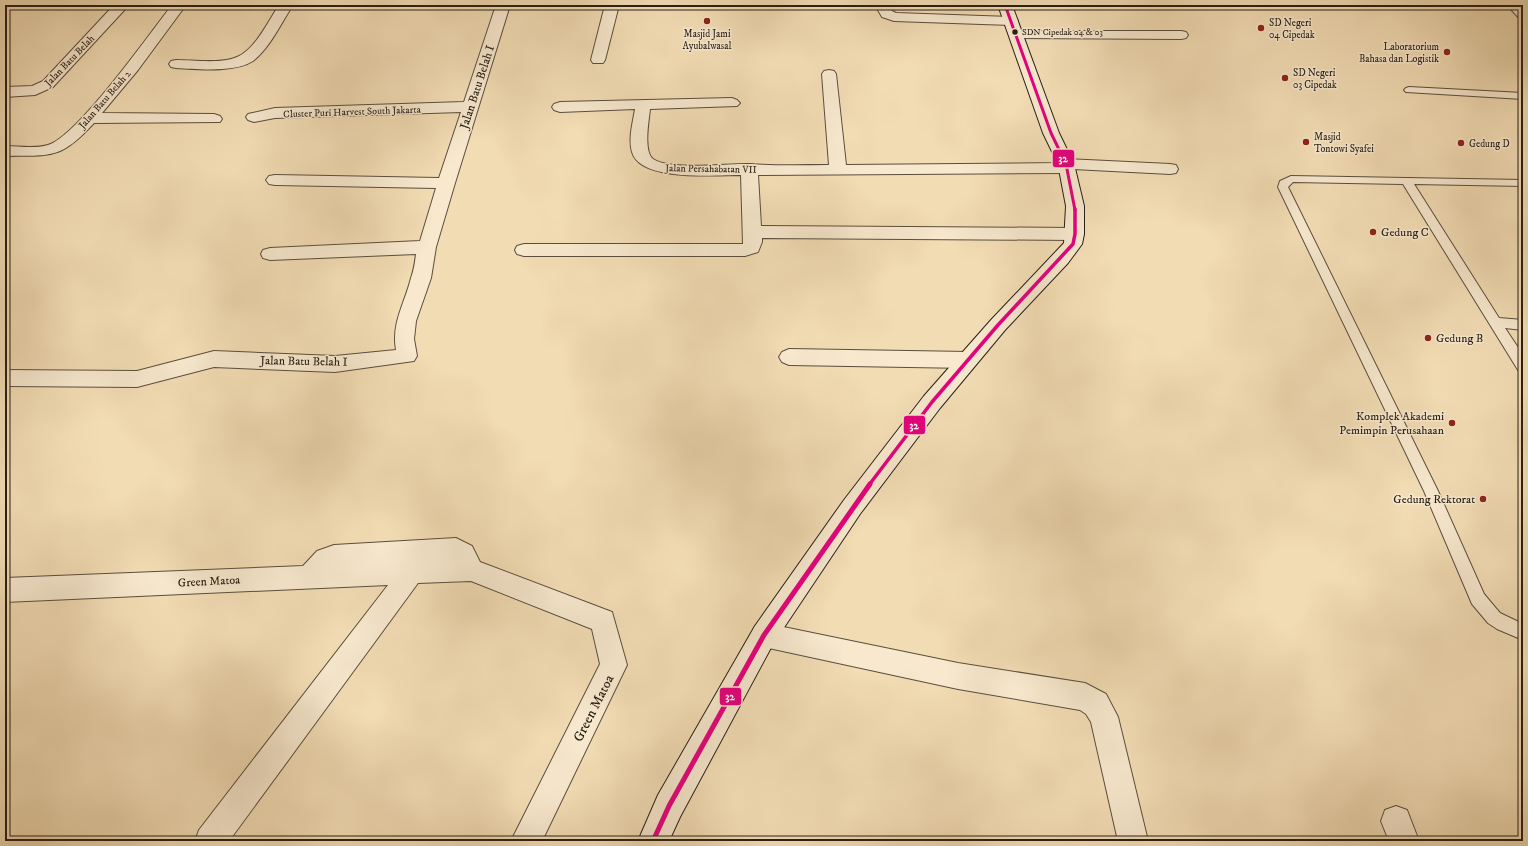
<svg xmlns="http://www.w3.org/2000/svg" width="1528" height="846" viewBox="0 0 1528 846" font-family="'IM FELL DW Pica',serif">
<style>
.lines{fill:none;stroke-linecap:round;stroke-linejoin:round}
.lane-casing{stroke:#5a4e3d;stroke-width:2}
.street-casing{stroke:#5a4e3d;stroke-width:2}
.secondary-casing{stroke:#281f15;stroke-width:2}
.lane{fill:#f7e8ce;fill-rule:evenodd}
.street{fill:#f7e8ce;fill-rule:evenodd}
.secondary{fill:#f7e8ce;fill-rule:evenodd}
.bus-1-far2-casing{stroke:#f7e8ce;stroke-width:5}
.bus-1-far1-casing{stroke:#f7e8ce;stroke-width:6}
.bus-1-casing{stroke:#f7e8ce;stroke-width:8}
.bus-1-far2{stroke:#e5007d;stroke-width:3}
.bus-1-far1{stroke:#e5007d;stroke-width:3.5}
.bus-1{stroke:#e5007d;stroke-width:5}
.poi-dot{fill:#8f2418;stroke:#f7e8ce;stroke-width:1.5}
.bus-dot{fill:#281f15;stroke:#f7e8ce;stroke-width:1.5}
.labels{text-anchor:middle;stroke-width:3;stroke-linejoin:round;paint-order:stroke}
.far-bus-label{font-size:9px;fill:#281f15;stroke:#f7e8ce;text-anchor:start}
.far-poi-label{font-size:10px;fill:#281f15;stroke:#f7e8ce;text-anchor:start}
.far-street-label{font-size:10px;fill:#281f15;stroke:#f7e8ce}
.street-label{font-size:12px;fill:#281f15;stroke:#f7e8ce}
.poi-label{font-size:12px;fill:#281f15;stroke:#f7e8ce;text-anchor:start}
.near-street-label{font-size:14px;fill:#281f15;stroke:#f7e8ce}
.line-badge{stroke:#f7e8ce;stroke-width:1.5}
.badge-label{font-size:11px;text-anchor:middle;font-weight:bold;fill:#fff}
</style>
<rect width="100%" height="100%" fill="#f2dcb4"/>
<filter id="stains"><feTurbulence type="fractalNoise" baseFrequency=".005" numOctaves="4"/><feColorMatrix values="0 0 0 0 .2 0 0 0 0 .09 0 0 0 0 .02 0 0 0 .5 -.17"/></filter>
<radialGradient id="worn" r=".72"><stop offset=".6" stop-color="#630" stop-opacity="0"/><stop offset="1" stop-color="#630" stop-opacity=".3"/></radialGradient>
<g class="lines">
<defs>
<g id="lane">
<polygon points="1409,87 1523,93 1523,99 1406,92 1404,90 1406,88"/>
<polygon points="1291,176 1523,180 1523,186 1414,184 1499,318 1523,320 1523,330 1505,328 1523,355 1523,371 1518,370 1403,184 1293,182 1288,187 1438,491 1484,594 1500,613 1523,624 1523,640 1497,629 1488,623 1472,604 1424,491 1278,187 1280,181"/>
</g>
<g id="street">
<polygon points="114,5 129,5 53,87 35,95 5,97 5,87 32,86 43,81"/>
<path d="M172,5h14l-48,65 -36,43 112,1 6,2 2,3 -2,3 -126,1c-34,37 -42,32 -89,33v-10c14,0 29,3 43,-1 29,-8 102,-112 124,-140z"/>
<path d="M279,5h14c-12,18 -23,43 -40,56 -18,12 -56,8 -77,7l-5,-1 -2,-3 2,-3 5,-1c17,0 46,4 61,-3 18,-7 32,-37 42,-52z"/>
<path d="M496,5h14l-55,178 -19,64 -5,31 -15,43 -2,18 3,17 -3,5 -79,11 -121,-5 -77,20 -132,-1v-16l132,1 77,-20 121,5 61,-6c-5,-27 9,-47 15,-72 3,-8 4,-16 5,-24l-146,6 -7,-2 -2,-4 2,-4 7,-2 150,-7 16,-53 -161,-3 -6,-1 -3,-4 3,-4 6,-1 164,3 22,-66 -186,6 -21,4 -6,-2 -2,-3 2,-3 27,-6 189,-6z"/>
<polygon points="605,5 619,5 605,60 603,63 593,63 591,60"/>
<polygon points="875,5 889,5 892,11 896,13 1011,17 1016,18 1018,21 1016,24 1011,25 894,21 882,17"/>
<polygon points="1507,5 1522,5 1523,18 1518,17"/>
<polygon points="1016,31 1181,31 1186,32 1188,35 1186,38 1181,39 1011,38 1009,35 1011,32"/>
<path d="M829,70l5,1 2,3 10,91 212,-2 2,-3 6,-1 104,5 6,1 2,4 -2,4 -6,1 -97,-5 -7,4 -308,2 3,51 314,2 6,2 3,4 -3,4 -6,2 -313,-2v4l-4,10 -13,4h-221l-7,-2 -2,-4 2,-4 7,-2h219l-2,-69c-25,0 -101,7 -109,-23 -4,-13 1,-30 3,-43l-75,3 -6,-2 -2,-3 2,-3 6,-2 172,-4 5,2 3,3 -3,3 -87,3c-1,11 -7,42 3,50 18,12 75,4 97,5 26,2 53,1 79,1l-7,-91 2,-3z"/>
<polygon points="789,349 968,352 975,355 978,360 975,365 968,368 789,365 782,362 779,357 782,352"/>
<polygon points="456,538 472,546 480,562 612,612 627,665 542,841 511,841 600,664 592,629 471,581 418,583 229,841 195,841 199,830 388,585 5,602 5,578 303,566 317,551 334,545"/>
<polygon points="764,623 958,663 1085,683 1106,694 1118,717 1148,841 1118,841 1091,722 1086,714 1080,710 958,689 764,647 755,644 751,635 755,626"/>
<polygon points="1396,806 1407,810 1419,841 1389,841 1381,821 1385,810"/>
</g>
<polygon id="secondary" points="998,5 1012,5 1059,133 1074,164 1084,206 1084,234 1082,244 1068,263 1005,330 940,408 860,514 773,644 680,817 669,841 638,841 658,795 755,626 844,500 924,396 991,320 1064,243 1066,206 1058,164 1043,133"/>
</defs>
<use href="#lane" class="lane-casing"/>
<use href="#street" class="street-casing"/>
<use href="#secondary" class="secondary-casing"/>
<use href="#lane" class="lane"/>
<use href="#street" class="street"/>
<use href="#secondary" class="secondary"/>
<defs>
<polyline id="bus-1-far2" points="1005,5 1051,133 1066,164 1075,210"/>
<polyline id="bus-1-far1" points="869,485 932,402 998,325 1073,244 1075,234 1075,209"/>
<polyline id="bus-1" points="653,841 669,806 764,635 870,484"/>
</defs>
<use href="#bus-1-far2" class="bus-1-far2-casing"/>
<use href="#bus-1-far1" class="bus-1-far1-casing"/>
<use href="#bus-1" class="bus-1-casing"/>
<use href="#bus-1-far2" class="bus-1-far2"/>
<use href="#bus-1-far1" class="bus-1-far1"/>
<use href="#bus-1" class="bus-1"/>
</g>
<g class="poi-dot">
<circle cx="707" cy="21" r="4"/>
<circle cx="1261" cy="28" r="4"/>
<circle cx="1447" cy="52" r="4"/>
<circle cx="1285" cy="78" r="4"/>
<circle cx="1306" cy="142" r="4"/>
<circle cx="1461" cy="143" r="4"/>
<circle cx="1373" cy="232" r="4"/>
<circle cx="1428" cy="338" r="4"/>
<circle cx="1452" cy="423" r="4"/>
<circle cx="1483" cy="499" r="4"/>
</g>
<circle class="bus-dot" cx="1015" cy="32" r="3.5"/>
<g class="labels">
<g class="far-bus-label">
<text x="1022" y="35">SDN Cipedak 04 &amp; 03</text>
</g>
<g class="far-poi-label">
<text x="1269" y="26">SD Negeri<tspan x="1269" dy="12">04 Cipedak</tspan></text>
<text x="707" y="37" text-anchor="middle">Masjid Jami<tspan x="707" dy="12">Ayubalwasal</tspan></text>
<text x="1439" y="50" text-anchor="end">Laboratorium<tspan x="1439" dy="12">Bahasa dan Logistik</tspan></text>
<text x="1293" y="76">SD Negeri<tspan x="1293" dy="12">03 Cipedak</tspan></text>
<text x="1314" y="140">Masjid<tspan x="1314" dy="12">Tontowi Syafei</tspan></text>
<text x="1469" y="147">Gedung D</text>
</g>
<g class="far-street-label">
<text transform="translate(69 60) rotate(-46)" y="4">Jalan Batu Belah</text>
<text transform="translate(104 99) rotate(-49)" y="4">Jalan Batu Belah 2</text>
<text transform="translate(352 111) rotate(-2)" y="4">Cluster Puri Harvest South Jakarta</text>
<text transform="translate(711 168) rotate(1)" y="4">Jalan Persahabatan VII</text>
</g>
<g class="street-label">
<text transform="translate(477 87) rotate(-72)" y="4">Jalan Batu Belah I</text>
<text transform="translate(304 361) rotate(1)" y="4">Jalan Batu Belah I</text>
<text transform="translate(209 581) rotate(-3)" y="4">Green Matoa</text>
</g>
<g class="poi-label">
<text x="1381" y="236">Gedung C</text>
<text x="1436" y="342">Gedung B</text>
<text x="1444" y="420" text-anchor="end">Komplek Akademi<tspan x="1444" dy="14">Pemimpin Perusahaan</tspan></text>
<text x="1475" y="503" text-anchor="end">Gedung Rektorat</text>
</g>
<g class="near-street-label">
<text transform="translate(593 708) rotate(-63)" y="5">Green Matoa</text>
</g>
</g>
<g class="line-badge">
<rect x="1052" y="149" width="23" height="19" rx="4" fill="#e5007d"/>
<rect x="903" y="415" width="23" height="20" rx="4" fill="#e5007d"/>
<rect x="719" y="687" width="23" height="19" rx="4" fill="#e5007d"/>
</g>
<g class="badge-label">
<text x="1063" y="162">32</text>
<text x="914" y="429">32</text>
<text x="730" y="700">32</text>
</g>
<rect width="1528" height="846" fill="none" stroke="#f2dcb4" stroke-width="20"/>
<rect x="6" y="6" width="1516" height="834" fill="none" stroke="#281f15" stroke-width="2"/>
<rect x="10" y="10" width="1508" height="826" fill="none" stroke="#281f15"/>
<rect width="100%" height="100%" filter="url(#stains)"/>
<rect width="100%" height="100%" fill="url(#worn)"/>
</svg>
